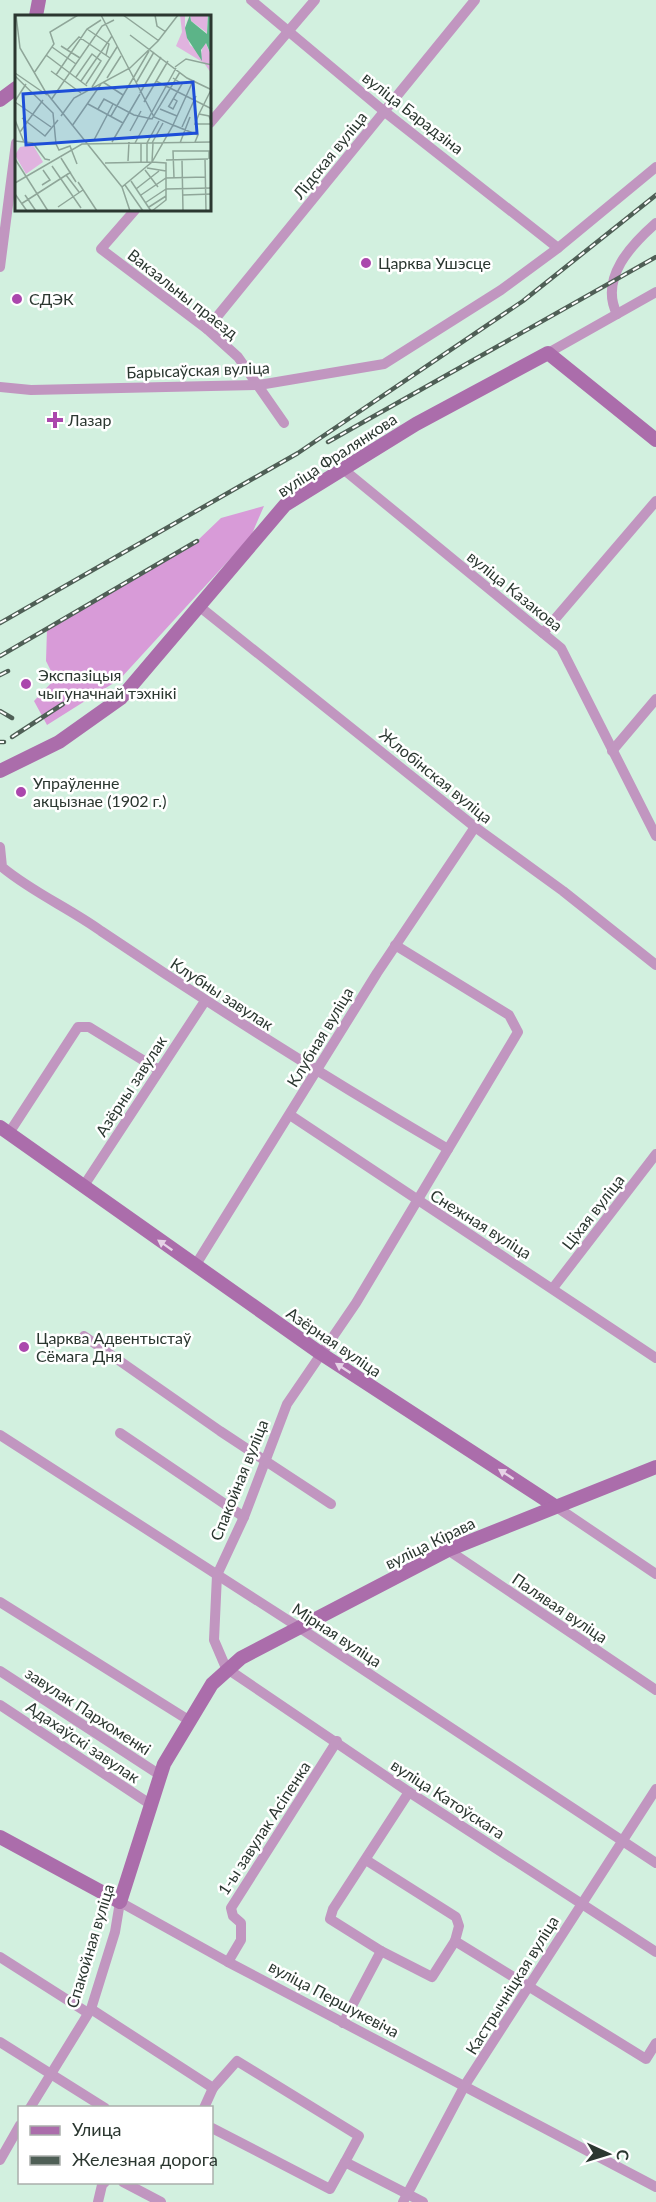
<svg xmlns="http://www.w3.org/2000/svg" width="656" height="2202" viewBox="0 0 656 2202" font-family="Lato,sans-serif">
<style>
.forest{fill:#d89bd8}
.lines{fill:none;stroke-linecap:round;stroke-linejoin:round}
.street{stroke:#c196c0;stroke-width:10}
.secondary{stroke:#ab6dab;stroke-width:14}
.rail-casing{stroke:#4f5f56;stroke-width:4.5}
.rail{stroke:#fff;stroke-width:2;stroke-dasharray:7;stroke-linecap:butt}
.oneway{fill:#e6d3e6}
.poi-dot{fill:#ab47ad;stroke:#fff;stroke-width:2}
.labels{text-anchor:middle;stroke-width:5;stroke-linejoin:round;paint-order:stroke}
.street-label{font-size:16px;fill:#2b3730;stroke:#fff}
.poi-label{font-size:16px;fill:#2b3730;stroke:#fff;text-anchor:start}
.inset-road{fill:none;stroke:#8fa699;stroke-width:1.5}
.view{fill:#1d4ed8;fill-opacity:0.15;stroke:#1d4ed8;stroke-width:3}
.inset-edge{fill:none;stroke:#2b3730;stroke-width:3}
</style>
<rect width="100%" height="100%" fill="#d2f0df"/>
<polygon class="forest" points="264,506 251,536 120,679 47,725 34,701 55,679 46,661 47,629 197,541 221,518"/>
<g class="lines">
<g class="street">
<polyline points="251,0 385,112 558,248"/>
<polyline points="210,123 315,0"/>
<polyline points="135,210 101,249 207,329 238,357 284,423"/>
<polyline points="0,267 16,143"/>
<path d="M617,314c-18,-36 15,-70 39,-91"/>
<polyline points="207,329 475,0"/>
<polyline points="548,353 656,292"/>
<polyline points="0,387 31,390 259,385 384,364 501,290 558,248 656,167"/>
<polyline points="343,469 561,648 656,836"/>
<polyline points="200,607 475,827 563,891 656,965"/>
<polyline points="543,633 656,501"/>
<polyline points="612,751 656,699"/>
<path d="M0,847l2,20c30,25 67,41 99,64 114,77 229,149 347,218"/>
<polyline points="395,945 509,1015 518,1032 356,1303 287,1404 244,1517 217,1575 214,1640 226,1668 409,1792 656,1952"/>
<polyline points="290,1115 656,1358"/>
<polyline points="9,1133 78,1027 89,1027 159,1070"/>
<polyline points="83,1187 205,1001"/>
<polyline points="195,1266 377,973 475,827"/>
<polyline points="553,1288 656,1154"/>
<polyline points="84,1336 220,1431 331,1504"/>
<polyline points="120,1433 244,1517"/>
<polyline points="0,1435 300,1628 656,1863"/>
<polyline points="555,1506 656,1574"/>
<polyline points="448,1550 656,1690"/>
<polyline points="0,1602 190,1721"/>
<polyline points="0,1671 160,1775"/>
<polyline points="0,1705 150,1804"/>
<polyline points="409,1792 333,1909 330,1919 381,1951 432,1977 455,1941"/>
<polyline points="366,1860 456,1917 459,1926 455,1941 646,2059 656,2043"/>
<polyline points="0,1957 88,2013"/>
<polyline points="228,1962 241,1940 241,1923 233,1916 231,1908 337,1741"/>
<polyline points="91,2009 213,2088 237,2061 359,2136 345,2162 423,2202"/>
<polyline points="343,2023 381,1951"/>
<polyline points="0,2042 105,2108"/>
<polyline points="30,2108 91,2009 115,1932 120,1902 228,1962 656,2187"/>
<polyline points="204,2108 213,2088"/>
<polyline points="212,2128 330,2189 345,2162"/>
<polyline points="0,2160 20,2125"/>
<polyline points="123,2182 161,2202"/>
<polyline points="98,2202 102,2185 105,2182"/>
<polyline points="403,2202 465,2085 656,1789"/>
</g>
<g class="secondary">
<polyline points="36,16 39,0"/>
<polyline points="0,100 16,88"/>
<polyline points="0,771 59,742 121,698 285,505 416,424 548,353 656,440"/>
<polyline points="0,1127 320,1353 555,1506"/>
<polyline points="0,1837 120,1902 164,1764 212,1684 241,1658 448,1550 656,1467"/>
</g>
<defs>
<g id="rail">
<polyline points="328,442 656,257"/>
<polyline points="0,623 298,453 523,301 656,195"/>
<polyline points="0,656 197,541"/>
<polyline points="0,675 8,671"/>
<polyline points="0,711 12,718"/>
<polyline points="12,737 63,704"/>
<polyline points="0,742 4,742"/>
</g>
</defs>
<use href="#rail" class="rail-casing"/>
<use href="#rail" class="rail"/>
</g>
<defs><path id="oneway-solid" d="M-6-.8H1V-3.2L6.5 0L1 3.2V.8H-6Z" transform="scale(1.5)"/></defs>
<g class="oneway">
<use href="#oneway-solid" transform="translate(165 1245) rotate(-145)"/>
<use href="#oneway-solid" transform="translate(343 1368) rotate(-147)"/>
<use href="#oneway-solid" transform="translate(506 1474) rotate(-147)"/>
</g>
<g class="poi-dot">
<circle cx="366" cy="263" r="6"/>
<circle cx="17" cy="299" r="6"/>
<path d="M52 411h6v6h6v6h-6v6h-6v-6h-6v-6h6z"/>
<circle cx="26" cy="684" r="6"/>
<circle cx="21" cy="792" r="6"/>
<circle cx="24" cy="1347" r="6"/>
</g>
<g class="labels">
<g class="street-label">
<text transform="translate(413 113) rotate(38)" y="6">вуліца Барадзіна</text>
<text transform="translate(330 155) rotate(-51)" y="6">Лідская вуліца</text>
<text transform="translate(183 294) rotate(38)" y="6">Вакзальны праезд</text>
<text transform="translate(198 370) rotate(-2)" y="6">Барысаўская вуліца</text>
<text transform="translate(337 455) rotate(-33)" y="6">вуліца Фралянкова</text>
<text transform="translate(515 591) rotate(39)" y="6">вуліца Казакова</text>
<text transform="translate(436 776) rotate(39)" y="6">Жлобінская вуліца</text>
<text transform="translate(222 994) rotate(33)" y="6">Клубны завулак</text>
<text transform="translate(320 1037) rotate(-59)" y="6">Клубная вуліца</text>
<text transform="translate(131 1086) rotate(-57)" y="6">Азёрны завулак</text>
<text transform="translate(593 1212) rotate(-52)" y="6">Ціхая вуліца</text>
<text transform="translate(481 1224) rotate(32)" y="6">Снежная вуліца</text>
<text transform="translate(334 1342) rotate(34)" y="6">Азёрная вуліца</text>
<text transform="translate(239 1480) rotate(-68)" y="6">Спакойная вуліца</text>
<text transform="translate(430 1543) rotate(-26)" y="6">вуліца Кірава</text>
<text transform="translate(560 1608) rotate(34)" y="6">Палявая вуліца</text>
<text transform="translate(337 1635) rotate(33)" y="6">Мірная вуліца</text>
<text transform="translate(88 1711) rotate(33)" y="6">завулак Пархоменкі</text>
<text transform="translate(83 1742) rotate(34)" y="6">Адахаўскі завулак</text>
<text transform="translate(448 1799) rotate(33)" y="6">вуліца Катоўскага</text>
<text transform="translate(264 1828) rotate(-57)" y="6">1-ы завулак Асіпенка</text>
<text transform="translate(90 1946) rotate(-73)" y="6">Спакойная вуліца</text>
<text transform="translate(512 1985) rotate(-58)" y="6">Кастрычніцкая вуліца</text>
<text transform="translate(334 1999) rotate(28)" y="6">вуліца Першукевіча</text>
</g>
<g class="poi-label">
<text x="378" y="269">Царква Ушэсце</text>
<text x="29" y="305">СДЭК</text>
<text x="68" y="426">Лазар</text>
<text x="38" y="681">Экспазіцыя<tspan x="38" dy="18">чыгуначнай тэхнікі</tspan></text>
<text x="33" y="789">Упраўленне<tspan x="33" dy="18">акцызнае (1902 г.)</tspan></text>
<text x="36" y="1344">Царква Адвентыстаў<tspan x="36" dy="18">Сёмага Дня</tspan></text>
</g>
</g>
<g transform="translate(15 15)">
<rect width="196" height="196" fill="#d2f0df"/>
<path d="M165,0h5v10l5,-10 -1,11 -3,1 1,-6 -2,4 2,11 3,9 11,9 5,-22 -15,-11 -1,-6h18l-2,29 5,11v18l-7,-10 -28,-17 6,-14zM18,130l10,17 -17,12 -11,-19 5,-8z" fill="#e0b3df"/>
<path d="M175,0l1,6 16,13 1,-19h3v40l-5,-12 -5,7 1,11 -15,-23 -2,-10z" fill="#5cb488"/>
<path class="inset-road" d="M1,0l4,33 25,43 77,96M86,0l53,102 19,8 -21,37 -30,25 8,24M108,0l36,26M140,0l2,11 9,6M72,14l22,15 -3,11M115,20l57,43 25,12M46,31l19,12M37,32l24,17M52,35l12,-13 31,21M31,40l41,31M160,52l11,-8 26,6M36,56l30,22M0,58l32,22M19,58l20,-29 -4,-12 28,-17M41,60l31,-46 14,-9M0,61l38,37 3,31M61,62l16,-23 9,7 -15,23M92,63l14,-22M66,66l31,-45M141,66l56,28M178,66l-20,44 25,10 -3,7M88,67l20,13M121,68l18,-31M77,72l25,-40M125,78l21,-36M36,85l51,-74 12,-6M0,86l11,-17M0,87l36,25M129,87l24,-41M73,89l35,19M153,91l5,3 4,-8 -3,-2M154,91l13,-22 -9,-6M83,94l6,-10 30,16 18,4 28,-47M145,94l17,7M184,99l10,2 3,8h-17l4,-10 12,-24M46,101l13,-18 56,-30 28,-27 20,-26M96,101l38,-65M7,103l23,18 13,-16M0,105l9,22M57,111l29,-42M167,112l14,-31M115,116l11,-20M5,117l23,-32M0,126l18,2 12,16 5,1M71,126l8,-1 19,-36M97,127l28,-48M18,128l23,1 3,6 11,-4 7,18M120,128l41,-75M137,128l11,-20M165,128l10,-26M46,143l15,24M0,144l33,52M190,144l1,52M151,145l42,-1M167,145l1,51M113,146l1,-19M126,147v-19M132,147v-19l12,-22M90,148l47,-1 1,-19M37,151l29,42M132,153l19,3M130,155l13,17M51,160l13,17M159,163l-1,-27h36v8M116,166l20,30M63,167l19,29M0,168l67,-39 130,-2M27,170l8,-5 -7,-10M110,170l18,26M121,174l23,-18M151,174l46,-1M0,179l12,17M10,180l11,16M126,180l25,-17 40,-1M168,180l29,-1M130,188l21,-14M6,189l50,-32M43,192l25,-17M134,192l17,-11M137,196l14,-11v-37l-14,-1M176,196h21"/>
<path class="view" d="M178,67l4,51 -171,12 -3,-51z"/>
<rect width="196" height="196" class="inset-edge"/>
</g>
<rect x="18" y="2106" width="195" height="78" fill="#ffffff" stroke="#aaafac" stroke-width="1.5"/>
<rect x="30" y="2126" width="30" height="9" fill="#ab6dab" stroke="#aaafac" stroke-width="1.5"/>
<text x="72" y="2136" font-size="18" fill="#2b3730">Улица</text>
<rect x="30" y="2156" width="30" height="9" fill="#4f5f56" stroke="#aaafac" stroke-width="1.5"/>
<text x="72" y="2166" font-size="18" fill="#2b3730">Железная дорога</text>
<g transform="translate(608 2154) rotate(94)" stroke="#ffffff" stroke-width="4.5" paint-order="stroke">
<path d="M0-4.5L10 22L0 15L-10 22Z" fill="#2b3730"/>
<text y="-9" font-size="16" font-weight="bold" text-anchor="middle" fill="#2b3730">С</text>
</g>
</svg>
